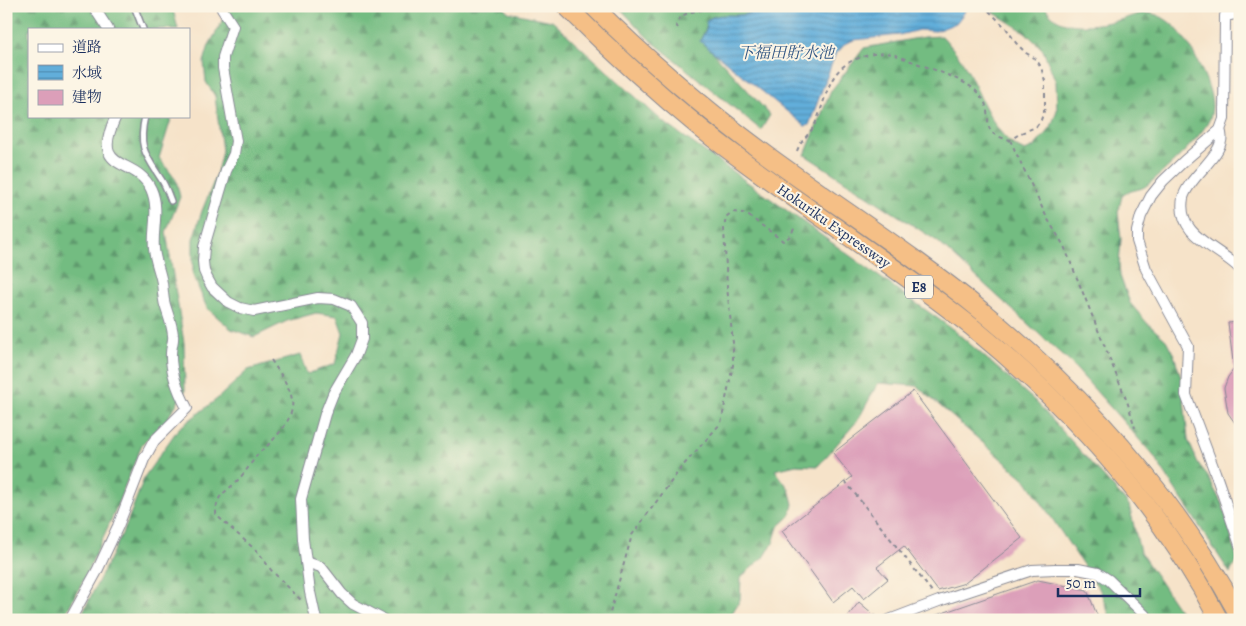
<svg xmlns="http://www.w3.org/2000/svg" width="1246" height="626" viewBox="0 0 1246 626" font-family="Alegreya,'Noto Serif JP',serif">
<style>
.forest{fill:url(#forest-firs);stroke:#477670}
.water{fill:url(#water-rules);stroke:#3e6e9c}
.building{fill:#dc9fb9}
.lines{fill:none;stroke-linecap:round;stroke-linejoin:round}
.lane-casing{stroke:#888994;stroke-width:8}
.street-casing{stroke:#888994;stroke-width:12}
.highway-casing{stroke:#888994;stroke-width:20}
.path{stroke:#888994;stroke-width:2;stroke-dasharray:4 4;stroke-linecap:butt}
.lane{stroke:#fff;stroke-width:5}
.street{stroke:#fff;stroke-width:10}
.highway{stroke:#f5bf86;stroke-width:18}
.labels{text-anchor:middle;stroke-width:4;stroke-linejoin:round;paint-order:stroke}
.shield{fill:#fcf5e5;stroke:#5e6a86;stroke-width:1}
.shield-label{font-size:14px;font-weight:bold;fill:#1b2f5e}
.street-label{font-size:15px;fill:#1b2f5e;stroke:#fcf5e5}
.water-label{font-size:16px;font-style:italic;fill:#305583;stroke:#fcf5e5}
</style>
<defs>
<pattern id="forest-firs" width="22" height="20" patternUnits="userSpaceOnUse" patternTransform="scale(1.25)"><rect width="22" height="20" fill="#73bc81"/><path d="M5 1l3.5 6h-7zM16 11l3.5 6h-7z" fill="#5e996d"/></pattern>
<pattern id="water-rules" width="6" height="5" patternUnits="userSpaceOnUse" patternTransform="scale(1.25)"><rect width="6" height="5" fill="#62aeda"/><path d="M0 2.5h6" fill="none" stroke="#508eb4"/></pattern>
</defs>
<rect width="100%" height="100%" fill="#fcf5e5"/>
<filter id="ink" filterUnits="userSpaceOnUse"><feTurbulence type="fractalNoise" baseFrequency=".02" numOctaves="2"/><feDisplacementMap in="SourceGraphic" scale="10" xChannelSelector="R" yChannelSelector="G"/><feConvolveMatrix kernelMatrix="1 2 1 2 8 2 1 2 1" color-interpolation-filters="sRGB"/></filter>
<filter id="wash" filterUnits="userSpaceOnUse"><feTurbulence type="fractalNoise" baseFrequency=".0096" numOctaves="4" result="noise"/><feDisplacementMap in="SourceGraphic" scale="20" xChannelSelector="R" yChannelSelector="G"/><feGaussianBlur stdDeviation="1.12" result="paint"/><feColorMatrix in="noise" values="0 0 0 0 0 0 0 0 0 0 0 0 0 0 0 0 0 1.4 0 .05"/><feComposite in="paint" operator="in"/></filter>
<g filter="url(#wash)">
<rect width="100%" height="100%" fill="#f6e3c9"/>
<g class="forest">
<polygon points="6,6 172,6 178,29 29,29 29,116 172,116 159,158 176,180 180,197 166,232 184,343 185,391 167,419 142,444 112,518 82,583 62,620 6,620"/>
<polygon points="229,6 503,6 508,12 552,21 662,121 955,331 1036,402 1129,505 1140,552 1186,620 1111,620 1100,590 1027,481 917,386 878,383 858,420 818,466 796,465 775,470 789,489 793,504 790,516 778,527 773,543 765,556 741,577 740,600 728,620 79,620 125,528 145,476 178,429 217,399 248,370 300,355 307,374 335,364 343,333 337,316 316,313 287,321 254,337 231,329 207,308 193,275 193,239 202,211 216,176 222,151 215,96 206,82 204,62 209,45 221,24"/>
<path d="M618,6h142c-16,15 -30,6 -49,11l-11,24 11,9 59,65 -9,15 -113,-92z"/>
<path d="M983,6h62c12,27 51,19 75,14 11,-3 22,-9 33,-6 20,5 33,25 42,42 8,17 22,42 15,62 -5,16 -49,57 -64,68 -7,5 -16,3 -24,10l-4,16 3,27 -2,25 1,12 10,27 17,20 19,17 8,15 8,26 6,59 10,23 10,14 15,29 14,53 -7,14 -77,-118 -82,-92 -134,-122 -132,-86 26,-64 33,-43 60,-11 18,-1c7,8 14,16 20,25 18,28 29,77 63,90l9,-4 17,-20 6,-17 -1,-28 -13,-32 -18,-18z"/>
</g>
<path class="water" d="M760,6h206l-2,7 -8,10 -20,8 -17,-1 -20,5 -45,5 -8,3 -11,12 -26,70 -4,1 -105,-85 7,-13 -1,-6c15,-15 35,2 54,-16z"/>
<g id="blocks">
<g class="building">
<polygon points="1240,322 1240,430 1228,413 1224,388 1228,377 1234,369 1228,323"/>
<polygon points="913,391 1022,538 965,583 938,591 904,546 877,567 888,579 864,599 853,586 833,602 782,531 852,477 833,453"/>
<polygon points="1038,580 1087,590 1099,620 929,620 928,618"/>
<polygon points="859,602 880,620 845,620"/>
</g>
</g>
</g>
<g filter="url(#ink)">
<use href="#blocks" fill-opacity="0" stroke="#888994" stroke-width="1"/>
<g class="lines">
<defs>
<g id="lane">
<polyline points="134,6 143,29"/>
<path d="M145,116c-7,31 0,38 16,63 5,7 7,15 10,22"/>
</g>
<g id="street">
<polyline points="93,6 108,29"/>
<polyline points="222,9 233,26 223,57 223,68 236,141 234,154 226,171 204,247 203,261 204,271 207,278 212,287 228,302 240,308 254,311 318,298 334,299 351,306 362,323 362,339 356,355 333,394 325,414 301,499 303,539 310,592 316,620"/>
<polyline points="1240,13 1225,16 1224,119 1220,130 1184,161 1163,181 1151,196 1141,216 1137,231 1137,241 1146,269 1188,346 1186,395 1215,472 1240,545"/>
<path d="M1220,130c10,22 -32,46 -37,68 -7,39 36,49 57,71"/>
<polyline points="306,562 321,567 342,594 353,604 384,620"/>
<path d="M70,620l27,-49 21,-45 26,-67 10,-18 33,-33c-9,-17 -17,-36 -16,-55 0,-6 3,-12 2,-18 -1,-11 -5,-20 -8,-30 -2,-7 -2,-15 -3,-22 -2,-12 -7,-22 -8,-34 -2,-20 6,-40 -3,-60 -16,-34 -62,-14 -35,-73"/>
<polyline points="889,620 939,601 1032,570 1055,569 1078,569 1098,573 1109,580 1150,620"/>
</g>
<g id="highway">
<path d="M566,6c44,44 90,86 138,125 87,69 182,127 268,196 99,81 188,179 247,293"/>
<path d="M593,6c55,55 113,104 175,150 71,52 147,100 215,156 104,86 193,186 257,305"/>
</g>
</defs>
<use href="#lane" class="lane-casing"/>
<use href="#street" class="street-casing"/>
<use href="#highway" class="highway-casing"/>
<g class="path">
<path d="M678,28l-2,-3c7,-21 41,-12 57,-19"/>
<polyline points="1010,140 1047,218 1064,246 1128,404 1135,428"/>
<path d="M797,151c4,-12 15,-18 19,-29 12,-27 11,-53 43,-64 12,-4 21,-6 34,-4 18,8 70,24 82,36 4,4 10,11 11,16 5,21 -4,27 24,34l11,-7 15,-6 5,-7 4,-12v-27l-4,-14 -5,-8 -10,-6 -10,-10 -10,-15 -22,-22"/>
<path d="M271,360c23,34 33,47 1,81 -4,4 -9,8 -14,13 -7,9 -13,19 -21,27 -14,14 -21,13 -21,34l43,38 12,17 31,31"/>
<polyline points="845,481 933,593"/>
<polyline points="608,620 632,535 681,468 721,423 733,365 733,343 727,287 724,229 726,217 732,212 743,213 749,216 783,241 789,237 796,226"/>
</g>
<use href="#lane" class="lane"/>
<use href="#street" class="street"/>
<use href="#highway" class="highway"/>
</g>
</g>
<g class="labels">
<rect class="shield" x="905" y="275.5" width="28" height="23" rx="4"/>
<g class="shield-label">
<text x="919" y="292">E8</text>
</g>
<g class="street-label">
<text transform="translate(834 226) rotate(35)" y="5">Hokuriku Expressway</text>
</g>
<g class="water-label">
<text x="786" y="58">下福田貯水池</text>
</g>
</g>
<rect width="1246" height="626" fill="none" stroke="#fcf5e5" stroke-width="25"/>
<rect x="28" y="28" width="162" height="90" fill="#fcf5e5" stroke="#a2a6af"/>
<rect x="38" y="44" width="25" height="8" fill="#ffffff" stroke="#a2a6af"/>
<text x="72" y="52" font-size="15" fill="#1b2f5e">道路</text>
<rect x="38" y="65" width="25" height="15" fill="url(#water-rules)" stroke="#a2a6af"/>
<text x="72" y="78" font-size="15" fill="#1b2f5e">水域</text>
<rect x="38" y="90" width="25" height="15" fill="#dc9fb9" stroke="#a2a6af"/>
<text x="72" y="102" font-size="15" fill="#1b2f5e">建物</text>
<path d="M1058 588v8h82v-8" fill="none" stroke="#1b2f5e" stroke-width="2.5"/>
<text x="1066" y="588" font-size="15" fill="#1b2f5e" stroke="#fcf5e5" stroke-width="4" paint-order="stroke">50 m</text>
</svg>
